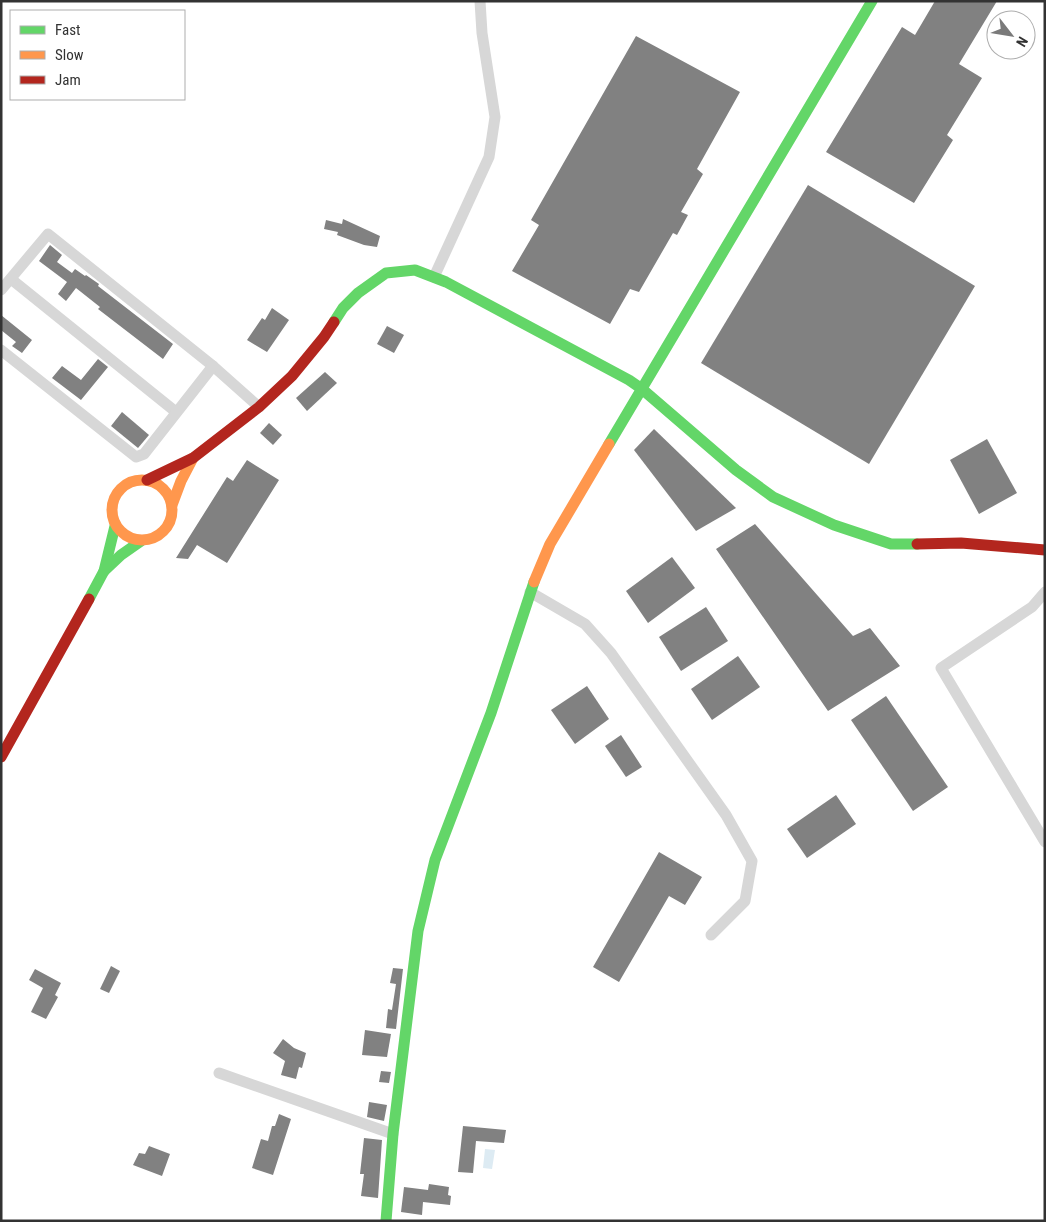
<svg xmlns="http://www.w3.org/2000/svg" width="1046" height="1222" viewBox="0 0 1046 1222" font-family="'Roboto Condensed',sans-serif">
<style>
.water{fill:#ddebf3}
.building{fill:#818181}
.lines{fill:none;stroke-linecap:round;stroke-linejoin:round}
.street{stroke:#d7d7d7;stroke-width:11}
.fast{stroke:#63d668;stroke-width:11}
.slow{stroke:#ff974d;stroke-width:11}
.jam{stroke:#b3261e;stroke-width:11}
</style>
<rect width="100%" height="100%" fill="#fff"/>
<polygon class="water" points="485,1149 495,1150 492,1169 483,1168"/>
<g class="building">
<polygon points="935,1 997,1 959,64 982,78 947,135 953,140 914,203 826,152 902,27 915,35"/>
<polygon points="636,36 740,92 697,169 703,174 681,212 688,215 677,235 673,233 639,292 630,289 610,324 512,271 539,225 531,220"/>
<polygon points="808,185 975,286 869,464 701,363"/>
<polygon points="343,219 380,236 377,247 364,245 337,235 338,232 324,229 326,220 342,224"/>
<polygon points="50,245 62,255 57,262 72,273 75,269 85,276 86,275 99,284 98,286 173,344 163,359 98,309 100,307 76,288 66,301 58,294 67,282 39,261"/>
<polygon points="272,308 289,320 267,352 247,340 262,318 265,320"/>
<polygon points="1,315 32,340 22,353 12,346 16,342 1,330"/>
<polygon points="387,326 404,335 394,353 377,344"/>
<polygon points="98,359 108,367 81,400 52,378 62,366 81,380"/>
<polygon points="325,372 337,383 307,411 296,398"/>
<polygon points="122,412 149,435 138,448 111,426"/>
<polygon points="269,423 282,435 273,445 260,433"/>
<polygon points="654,429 736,508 696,531 634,450"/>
<polygon points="987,439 1017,493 979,514 950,460"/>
<polygon points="247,460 279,480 227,563 197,545 188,559 176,558 227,477 233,481"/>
<polygon points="755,524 853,636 870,628 900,666 828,711 716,549"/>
<polygon points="672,557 695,588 648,623 626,591"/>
<polygon points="706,607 728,641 681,671 659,637"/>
<polygon points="738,656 760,687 712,720 691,689"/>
<polygon points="587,686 609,719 575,744 551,710"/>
<polygon points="886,696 948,787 913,811 851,720"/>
<polygon points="621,735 642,767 626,777 605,746"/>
<polygon points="836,795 856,824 807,858 787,829"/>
<polygon points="659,852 702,877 685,905 669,896 619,982 593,967"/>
<polygon points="111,966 120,971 109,993 100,989"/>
<polygon points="393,968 403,969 396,1029 386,1028 388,1009 392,1010 396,984 390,983"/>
<polygon points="35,969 61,983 55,995 58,997 46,1019 31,1012 43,988 29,980"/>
<polygon points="365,1030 391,1034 387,1057 362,1055"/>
<polygon points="283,1039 294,1048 306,1053 302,1068 299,1067 296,1079 281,1075 285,1061 273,1053"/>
<polygon points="381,1071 391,1072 389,1083 379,1082"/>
<polygon points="369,1102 387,1105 384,1121 367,1117"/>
<polygon points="279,1114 291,1119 273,1175 252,1168 261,1139 268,1141 272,1126 275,1126"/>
<polygon points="463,1126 506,1130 504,1143 476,1141 473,1173 458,1172"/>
<polygon points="364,1138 382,1140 378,1198 361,1196 364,1174 360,1174"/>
<polygon points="149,1146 170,1154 162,1176 133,1165 139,1153 145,1154"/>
<polygon points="429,1184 449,1187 448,1195 451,1196 450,1205 423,1202 422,1215 401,1212 404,1187 428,1190"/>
</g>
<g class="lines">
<g class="street">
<polyline points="434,277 489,157 495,117 482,33 480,1"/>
<polyline points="11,279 176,412"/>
<polyline points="1,290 48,234 213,366 259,407"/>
<polyline points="1,350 136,457 144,454 213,366"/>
<polyline points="530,592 585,624 611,653 726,815 752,861 745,901 711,935"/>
<polyline points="1045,592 1032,607 941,668 1045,842"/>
<polyline points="219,1073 393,1134"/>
</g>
<g class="fast">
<polyline points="334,322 343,308 358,293 386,273 415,270 446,282 629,380 642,389 736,470 773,497 834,525 891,544 917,544"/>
<polyline points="609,444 872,1"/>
<polyline points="104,571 121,555 141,541"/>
<polyline points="89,599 104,571 115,526"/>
<polyline points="386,1221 393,1134 418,931 435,860 491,713 534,582"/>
</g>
<g class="slow">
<circle cx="142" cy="510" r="30"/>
<polyline points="172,505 181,481 193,458"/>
<polyline points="534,582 550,544 609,444"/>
</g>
<g class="jam">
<polyline points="147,480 193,458 259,407 292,376 324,337 334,322"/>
<polyline points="917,544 961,543 1045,550"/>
<polyline points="1,757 89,599"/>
</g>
</g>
<rect width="1046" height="1222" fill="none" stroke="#333333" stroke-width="5"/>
<rect x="10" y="10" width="175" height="90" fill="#ffffff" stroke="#adadad"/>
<rect x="20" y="26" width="25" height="8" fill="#63d668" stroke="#adadad"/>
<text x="55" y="35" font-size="15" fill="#333333">Fast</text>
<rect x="20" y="51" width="25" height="8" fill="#ff974d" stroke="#adadad"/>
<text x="55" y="60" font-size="15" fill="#333333">Slow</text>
<rect x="20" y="76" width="25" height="8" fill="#b3261e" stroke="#adadad"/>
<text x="55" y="85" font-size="15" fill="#333333">Jam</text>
<g transform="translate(1011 35) rotate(121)"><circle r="24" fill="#ffffff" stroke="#adadad"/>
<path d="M0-4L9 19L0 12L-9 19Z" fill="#7a7a7a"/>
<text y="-8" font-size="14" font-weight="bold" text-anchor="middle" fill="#333333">N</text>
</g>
</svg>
